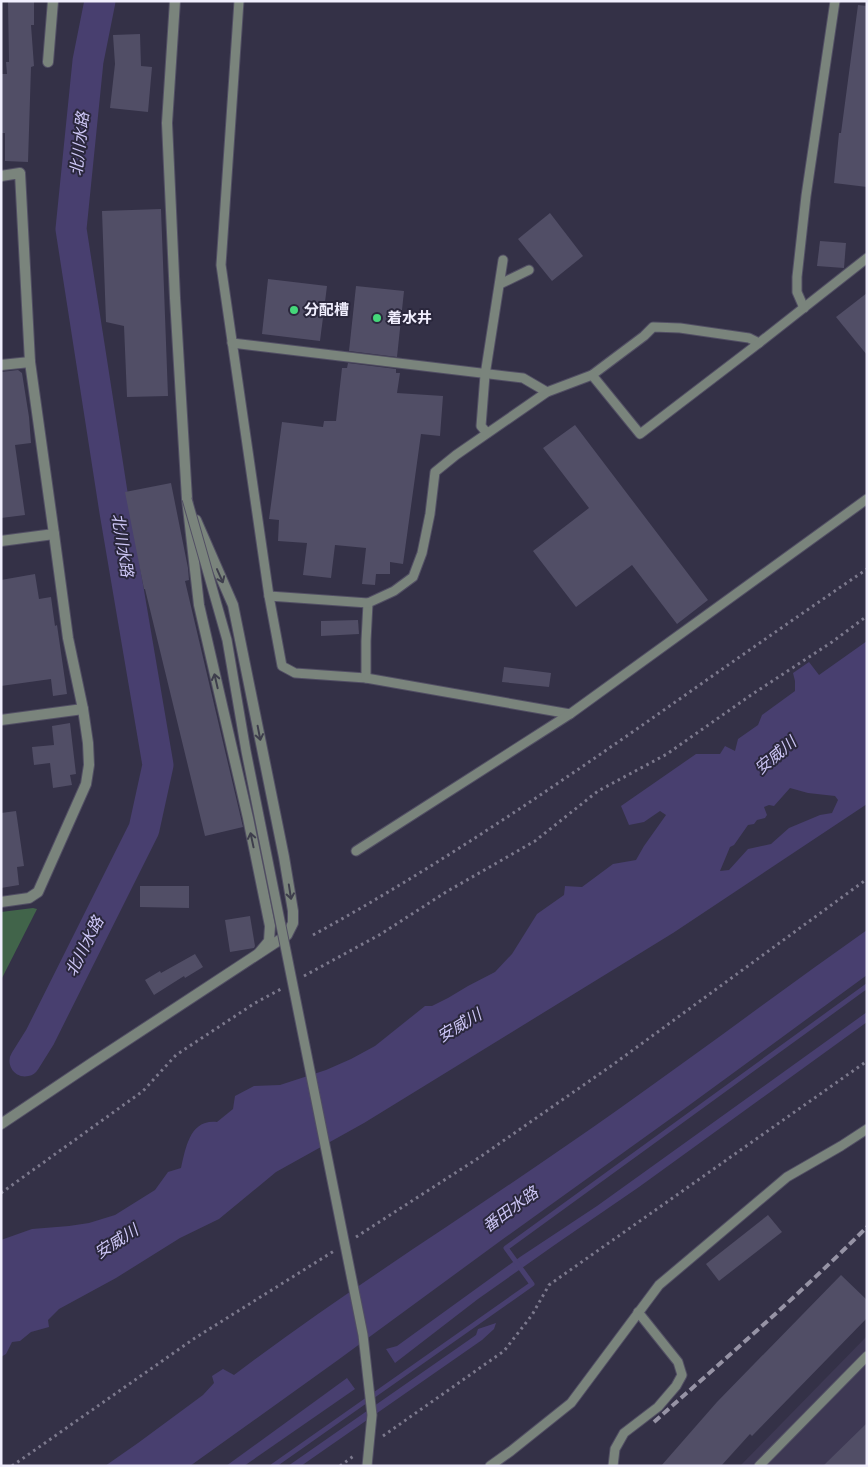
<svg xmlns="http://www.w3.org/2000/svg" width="868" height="1467" viewBox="0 0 868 1467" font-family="'Public Sans','Noto Sans JP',sans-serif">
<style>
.built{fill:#3e3954}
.green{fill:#41644a}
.water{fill:#483f6f;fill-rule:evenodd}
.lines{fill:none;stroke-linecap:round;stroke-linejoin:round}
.stream{stroke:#483f6f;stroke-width:5}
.river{stroke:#483f6f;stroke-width:31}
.building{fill:#514e66}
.service-casing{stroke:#524f64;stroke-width:11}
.minor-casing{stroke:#524f64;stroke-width:12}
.tertiary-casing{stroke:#524f64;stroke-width:12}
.path{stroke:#7c798d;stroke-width:3;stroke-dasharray:2.5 4;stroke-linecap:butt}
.service{stroke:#7a847c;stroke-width:9}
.minor{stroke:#7a847c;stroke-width:10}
.tertiary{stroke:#7a847c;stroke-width:10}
.rail{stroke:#9693a5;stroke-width:4;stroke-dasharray:8 4;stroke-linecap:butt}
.service-bridge-casing{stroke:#524f64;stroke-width:11;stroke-linecap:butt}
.service-bridge{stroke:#7a847c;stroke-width:9}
.oneway{stroke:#3e3e4c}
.poi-dot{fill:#45d77a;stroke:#2a273c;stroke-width:2}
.labels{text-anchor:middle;stroke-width:4;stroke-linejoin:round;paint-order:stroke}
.poi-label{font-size:15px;font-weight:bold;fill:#f1effe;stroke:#2a273c;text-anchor:start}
.water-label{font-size:16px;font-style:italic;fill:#cdc6f6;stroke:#2a273c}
</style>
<rect width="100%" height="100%" fill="#343147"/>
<polygon class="built" points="867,1336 867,1466 740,1466"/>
<polygon class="green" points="33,908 37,909 1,980 1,912"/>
<g class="water">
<path d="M867,641v163l-194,129 -309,190 -88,49 -57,47 -39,19 -64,40 -57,31 -11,11 1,7 -18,5 -11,9 -8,1 -6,12 -5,3v-117l31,-11 37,-3 20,-3 26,-8 40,-25 13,-18 13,-4c5,-21 9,-49 36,-46l16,-13 2,-13 19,-10 26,-1 46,-15 25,-11 24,-13 50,-40h7l16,-8 20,-12 27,-14 17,-18 25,-40 27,-19 1,-9 17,1 31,-23 23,-4 8,-14 22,-31 -6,-4 -16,11 -15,3 -8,-19 75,-52h24l5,-8 10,5 3,-12 20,-14 4,-10 33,-24v-10l-2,-8 16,-11 10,13zM790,788l18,5 27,3 3,4 -6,13 -12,2 -31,13 -18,16 -23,5 -19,21 -9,1 10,-24 4,-2 14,-20 6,-1 3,-4 8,-2 2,-3 -3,-8 5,-2 5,1z"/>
<path d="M867,930v45l-183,134 -181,130 -165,121 -148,106h-85l33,-23 65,-48 11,-12 -2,-7 11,-7 11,6c99,-75 205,-142 307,-212 111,-75 217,-156 326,-233z"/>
<polygon points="867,1012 867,1022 639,1187 556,1244 478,1299 395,1363 386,1349 397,1346 520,1257 597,1206"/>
<polygon points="496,1323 494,1329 482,1340 301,1466 288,1466 476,1335 478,1329"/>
<polygon points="347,1378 355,1389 244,1466 226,1466"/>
</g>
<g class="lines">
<polyline class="stream" points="273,1466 532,1284 506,1248 867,986"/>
<polyline class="river" points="25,1061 40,1037 144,829 158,765 115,512 71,229 88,61 100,1"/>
</g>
<g class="building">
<polygon points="8,1 34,1 34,25 31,25 34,66 31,67 28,162 5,161 5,133 1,133 1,74 7,74 6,62 9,62"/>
<polygon points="858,5 867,6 867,187 834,183 839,133 841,133"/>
<polygon points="140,34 141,66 152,67 148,112 110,108 115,64 113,35"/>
<polygon points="161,209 168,396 127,397 124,326 106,322 102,211"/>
<polygon points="550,213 583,256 552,281 518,239"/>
<polygon points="820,241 846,243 844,268 817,266"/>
<polygon points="268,279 327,286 320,341 262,334"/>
<polygon points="356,286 404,291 397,357 349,351"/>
<polygon points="867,293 867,355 836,317"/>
<polygon points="348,363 396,369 396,373 400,373 397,393 443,396 440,436 421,434 403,564 390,562 390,574 376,574 375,585 362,584 366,548 335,545 331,578 303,575 307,543 278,541 279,520 269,519 282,422 323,427 324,421 336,421 342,368 347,368"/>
<polygon points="18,370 22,373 29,417 31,443 15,445 25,515 1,518 1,372"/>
<polygon points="575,425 708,600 677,624 632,565 576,607 533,551 589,508 543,448"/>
<polygon points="171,483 188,568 189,580 185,581 243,827 205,836 145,589 144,589 125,492"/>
<polygon points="35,574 39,599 51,597 55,626 57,625 67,694 53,696 51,679 1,686 1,580"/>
<polygon points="358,620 359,634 321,636 321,621"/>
<polygon points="504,667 551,673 549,687 502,682"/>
<polygon points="70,723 76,774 70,775 72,785 53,788 50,763 34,765 32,747 54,745 52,726"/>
<polygon points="16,811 24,866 17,867 19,885 1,888 1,813"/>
<polygon points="140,886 189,886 189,908 140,907"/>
<polygon points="250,916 255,946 254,948 230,952 225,920"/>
<polygon points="195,954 203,967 185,978 184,976 154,995 145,980 160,971 161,973"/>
<polygon points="768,1215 782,1232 719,1281 706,1264"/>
<polygon points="841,1275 867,1300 867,1318 752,1436 750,1434 721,1466 661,1466 717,1402"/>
<polygon points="867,1423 867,1466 823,1466"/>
</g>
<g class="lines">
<defs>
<g id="service">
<polyline points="239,1 221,265 269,596 282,666 295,673 366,678 366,641 368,603 394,591 413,577 422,553 430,514 435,472 456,455 547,392 592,375 644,336 653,327 680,328 749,338 759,343 867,258"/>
<polyline points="500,284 529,270"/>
<polyline points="804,308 797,292 797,277 806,196 835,1"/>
<polyline points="232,343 523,378 547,392"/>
<polyline points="592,375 640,434 759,343"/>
<polyline points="487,433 481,426 485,375 503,260"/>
<polyline points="269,596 368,603"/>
<polyline points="366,678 570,714"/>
<polyline points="356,851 570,714 867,499"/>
<polyline points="490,1466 511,1451 571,1403 659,1285 787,1177 841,1146 867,1129"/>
<polyline points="613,1466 615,1449 624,1433 658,1407 676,1386 682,1375 678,1362 638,1312"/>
<polyline points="759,1466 867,1356"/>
</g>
<g id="minor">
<polyline points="48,62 53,1"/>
<polyline points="1,176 20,173 30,362 54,534 1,541"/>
<polyline points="1,365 30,362"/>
</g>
<g id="tertiary">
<polyline points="175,1 167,123 175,298 187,499 199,605 248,818 270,926 269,941 259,953"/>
<polyline points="1,720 83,709"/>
<polyline points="1,902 29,898 38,892 86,784 89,765 88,743 83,709 68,638 54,534"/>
<polyline points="1,1124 92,1063 287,935 293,923 293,911 284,857 233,605 196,520"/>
</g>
</defs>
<use href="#service" class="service-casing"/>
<use href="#minor" class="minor-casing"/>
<use href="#tertiary" class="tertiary-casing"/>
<g class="path">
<path d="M313,935c115,-63 223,-136 331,-211 74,-52 148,-104 223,-155"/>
<polyline points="304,976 381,934 446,892 535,841 598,791 667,754 751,695 832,642 867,616"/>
<polyline points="1,1193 143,1091 176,1055 255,1003 281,989"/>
<polyline points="356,1237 480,1157 611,1066 867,879"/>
<polyline points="383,1436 504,1351 532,1315 549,1285 867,1061"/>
<polyline points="12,1466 195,1338 334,1251"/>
<polyline points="340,1466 355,1455"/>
</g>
<use href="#service" class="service"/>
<use href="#minor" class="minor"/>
<use href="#tertiary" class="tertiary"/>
<path class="rail" d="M654,1422c72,-64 145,-127 213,-195"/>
<defs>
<polyline id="service-bridge" points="187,499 227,640 246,751 363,1335 372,1415 367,1466"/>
</defs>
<use href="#service-bridge" class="service-bridge-casing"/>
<use href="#service-bridge" class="service-bridge"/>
</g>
<defs><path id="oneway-shaft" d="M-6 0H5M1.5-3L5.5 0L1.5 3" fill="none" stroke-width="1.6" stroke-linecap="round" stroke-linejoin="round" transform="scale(1.25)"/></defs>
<g class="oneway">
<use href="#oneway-shaft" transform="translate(220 576) rotate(66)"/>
<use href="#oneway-shaft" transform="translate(216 681) rotate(-103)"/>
<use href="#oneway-shaft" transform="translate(259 733) rotate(79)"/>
<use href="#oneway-shaft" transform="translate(252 840) rotate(-102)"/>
<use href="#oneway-shaft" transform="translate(290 892) rotate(81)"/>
</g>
<g class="poi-dot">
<circle cx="294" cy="310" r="5"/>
<circle cx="377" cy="318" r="5"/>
</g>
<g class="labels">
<g class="poi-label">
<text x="304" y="315">分配槽</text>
<text x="387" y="323">着水井</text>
</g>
<g class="water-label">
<text transform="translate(79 144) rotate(-84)" y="6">北川水路</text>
<text transform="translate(123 545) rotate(81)" y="6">北川水路</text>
<text transform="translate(775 755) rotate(-40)" y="6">安威川</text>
<text transform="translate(84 946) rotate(-63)" y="6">北川水路</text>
<text transform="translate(459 1025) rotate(-31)" y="6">安威川</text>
<text transform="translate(510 1209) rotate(-36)" y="6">番田水路</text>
<text transform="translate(116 1241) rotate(-33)" y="6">安威川</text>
</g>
</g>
<rect width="868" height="1467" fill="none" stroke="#f1effe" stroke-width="5"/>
</svg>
